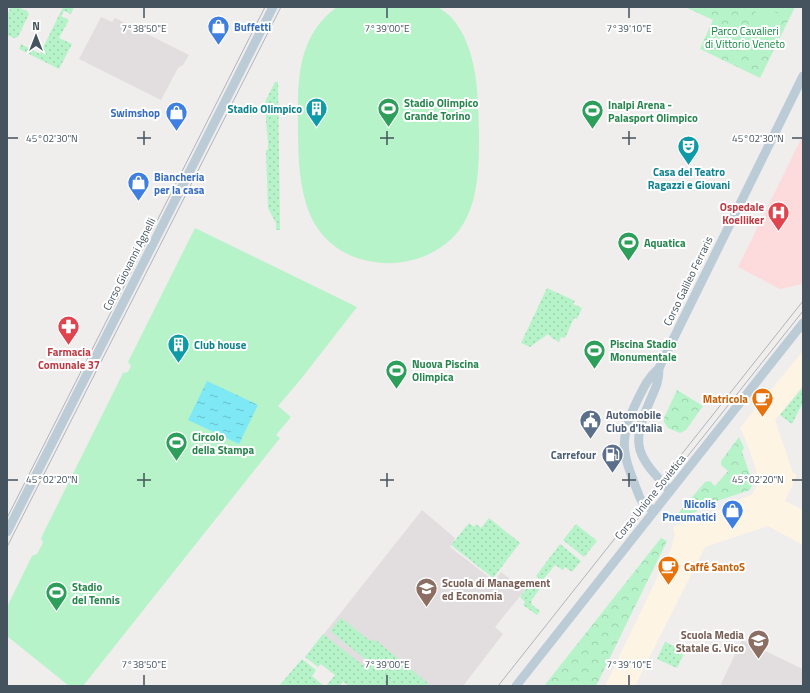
<svg xmlns="http://www.w3.org/2000/svg" width="810" height="693" viewBox="0 0 810 693" font-family="'Titillium Web',sans-serif">
<style>
.commercial{fill:#fef4e4}
.education{fill:#e2dedf}
.medical{fill:#fddadb}
.grass{fill:url(#grass-dots)}
.forest{fill:url(#forest-crowns)}
.pitch{fill:#b6f3c8}
.water{fill:url(#water-ripples)}
.lines{fill:none;stroke-linecap:round;stroke-linejoin:round}
.secondary{stroke:#bcccd7;stroke-width:9}
.tram{stroke:#afb4b9;stroke-width:1}
.ticks{fill:none;stroke:#44535d;stroke-width:1.5}
.labels{text-anchor:middle;stroke-width:4;stroke-linejoin:round;paint-order:stroke}
.shop-label{font-size:11px;font-weight:bold;fill:#366cbe;stroke:#fff;text-anchor:start}
.park-label{font-size:11px;fill:#0d853d;stroke:#fff}
.leisure-label{font-size:11px;font-weight:bold;fill:#27864d;stroke:#fff;text-anchor:start}
.culture-label{font-size:11px;font-weight:bold;fill:#0d838f;stroke:#fff;text-anchor:end}
.health-label{font-size:11px;font-weight:bold;fill:#be3a42;stroke:#fff;text-anchor:end}
.street-label{font-size:11px;fill:#44535d;stroke:#fff}
.food-label{font-size:11px;font-weight:bold;fill:#c56008;stroke:#fff;text-anchor:end}
.service-label{font-size:11px;font-weight:bold;fill:#4e5e75;stroke:#fff;text-anchor:start}
.education-label{font-size:11px;font-weight:bold;fill:#785e54;stroke:#fff;text-anchor:start}
.ticks-label{font-size:10px;text-anchor:middle;fill:#44535d;stroke:#fff;stroke-width:4;stroke-linejoin:round;paint-order:stroke}
</style>
<defs>
<pattern id="grass-dots" width="8" height="8" patternUnits="userSpaceOnUse"><rect width="8" height="8" fill="#b6f3c8"/><path d="M2 2h.1M6 6h.1" fill="none" stroke="#9ed2ae" stroke-width="1.8" stroke-linecap="round"/></pattern>
<pattern id="forest-crowns" width="20" height="18" patternUnits="userSpaceOnUse"><rect width="20" height="18" fill="#b6f3c8"/><path d="M2 6a3 3 0 1 1 6 0M12 15a3 3 0 1 1 6 0" fill="none" stroke="#9ed2ae"/></pattern>
<pattern id="water-ripples" width="26" height="14" patternUnits="userSpaceOnUse"><rect width="26" height="14" fill="#7fe8f5"/><path d="M2 4q2-2 4 0t4 0M15 11q2-2 4 0t4 0" fill="none" stroke="#6abfca"/></pattern>
</defs>
<rect width="100%" height="100%" fill="#f0eded"/>
<polygon class="commercial" points="803,351 803,385 775,420 793,473 797,475 785,501 803,510 803,545 768,526 705,547 635,686 605,686 671,549 675,534 673,527 729,506 738,500 751,495 755,490 758,484 756,469 745,438 740,428"/>
<g class="education">
<polygon points="101,17 112,22 115,18 189,55 183,65 178,68 161,100 79,59"/>
<polygon points="422,510 455,538 450,547 494,581 501,572 525,590 495,627 503,634 463,686 349,686 308,654"/>
<polygon points="742,640 803,669 803,686 720,686"/>
</g>
<polygon class="medical" points="802,137 803,137 803,284 780,289 738,267"/>
<g class="grass">
<polygon points="11,7 18,7 27,11 29,14 18,37 14,38 7,35 7,15"/>
<polygon points="63,7 74,7 71,14 64,11 61,16 69,20 59,38 72,44 59,69 19,49 21,44 40,54"/>
<path d="M275,82h3l2,148h-4v-7l-8,-15 -2,-58h2c1,-16 -5,-31 0,-46l-3,-2z"/>
<polygon points="547,288 575,301 573,304 582,308 577,319 574,318 565,338 561,337 559,342 552,338 548,334 530,347 521,343"/>
<polygon points="803,387 803,402 792,424 780,415"/>
<polygon points="489,518 520,543 493,578 451,545 469,523 474,527 476,524 481,528"/>
<polygon points="576,524 597,541 584,557 563,540"/>
<polygon points="560,544 581,561 572,572 565,567 563,570 555,565 542,581 536,576"/>
<polygon points="533,580 541,587 531,601 532,605 540,611 537,615 523,605 525,602 520,597"/>
<polygon points="341,618 369,640 377,641 431,686 349,686 343,682 340,686 326,686 335,675 321,664 318,667 305,657 323,634 365,667 369,662 330,631"/>
<polygon points="665,642 685,651 677,668 657,659"/>
<polygon points="302,659 316,670 312,676 324,686 279,686"/>
</g>
<g class="forest">
<polygon points="685,7 795,7 760,78 700,49 713,20"/>
<polygon points="677,390 703,406 686,430 680,433 668,428 664,422 664,418"/>
<polygon points="739,437 744,448 742,452 753,483 750,490 699,507 696,512 675,517 705,482 710,481 715,486 728,471 721,465 721,461"/>
<polygon points="661,538 667,541 596,686 544,686"/>
</g>
<g class="pitch">
<path d="M337,7h101c4,3 9,6 13,10 27,31 27,77 28,116 0,30 0,67 -17,93 -32,48 -111,50 -144,3 -22,-31 -20,-86 -20,-122 0,-40 5,-75 39,-100z"/>
<polygon points="758,7 765,7 779,14 760,54 740,45"/>
<polygon points="195,228 357,307 301,379 278,406 291,417 276,435 280,438 83,686 69,686 7,636 7,607 32,556 37,554 43,543 41,538 123,373 128,372 131,366 128,362"/>
</g>
<polygon class="water" points="207,381 258,405 239,444 188,420"/>
<g class="lines">
<g class="secondary">
<path d="M659,368c0,15 -4,21 -10,35 -20,45 -10,54 21,88"/>
<path d="M654,511l-11,-8 -3,-5c-16,-42 -24,-54 -3,-97 7,-14 10,-22 22,-33l144,-292"/>
<polyline points="7,532 273,7"/>
<polyline points="516,686 803,323"/>
</g>
<g class="tram">
<polyline points="7,518 265,7"/>
<polyline points="637,520 803,311"/>
<polyline points="7,547 281,7"/>
<polyline points="498,686 803,301"/>
</g>
</g>
<path class="ticks" d="M144,8v10M387,8v10M629,8v10M144,131v14M387,131v14M629,131v14M8,138h10M137,138h14M380,138h14M622,138h14M792,138h10M144,473v14M387,473v14M629,473v14M8,480h10M137,480h14M380,480h14M622,480h14M792,480h10M144,675v10M387,675v10M629,675v10"/>
<defs>
<symbol id="shop-pin" viewBox="-11 -11 22 30"><path d="M0 17L-7.5 6A9.5 9.5 0 1 1 7.5 6Z" fill="#3f7fe0" stroke="#fff"/><path d="M-5-2.5h2.3a2.7 3.5 0 0 1 5.4 0H5L5.5 6h-11ZM-1.5-2.5h3a1.5 2.3 0 0 0-3 0Z" fill="#fff"/></symbol>
<symbol id="building-pin" viewBox="-11 -11 22 30"><path d="M0 17L-7.5 6A9.5 9.5 0 1 1 7.5 6Z" fill="#0f9aa8" stroke="#fff"/><path d="M-4-6H4V6H1V3H-1V6H-4ZM-2.5-4.3h1.7v1.8h-1.7ZM.8-4.3h1.7v1.8H.8ZM-2.5-1h1.7V.8h-1.7ZM.8-1h1.7V.8H.8Z" fill="#fff"/></symbol>
<symbol id="stadium-pin" viewBox="-11 -11 22 30"><path d="M0 17L-7.5 6A9.5 9.5 0 1 1 7.5 6Z" fill="#2e9e5b" stroke="#fff"/><path d="M0-5a6.5 5 0 1 0 0 10a6.5 5 0 1 0 0-10ZM-3.5-1.8h7v3.6h-7Z" fill="#fff"/></symbol>
<symbol id="theatre-pin" viewBox="-11 -11 22 30"><path d="M0 17L-7.5 6A9.5 9.5 0 1 1 7.5 6Z" fill="#0f9aa8" stroke="#fff"/><path d="M-5-5.5Q0-4 5-5.5V0Q5 5 0 6Q-5 5-5 0ZM-3.3-2.5H-1v1.5H-3.3ZM1-2.5H3.3v1.5H1ZM-2.8 1Q0 5.5 2.8 1Z" fill="#fff"/></symbol>
<symbol id="hospital-pin" viewBox="-11 -11 22 30"><path d="M0 17L-7.5 6A9.5 9.5 0 1 1 7.5 6Z" fill="#e0444e" stroke="#fff"/><path d="M-5-5h3v3.5h4V-5h3V5h-3V1.5h-4V5h-3Z" fill="#fff"/></symbol>
<symbol id="pharmacy-pin" viewBox="-11 -11 22 30"><path d="M0 17L-7.5 6A9.5 9.5 0 1 1 7.5 6Z" fill="#e0444e" stroke="#fff"/><path d="M-2-6h4v4h4v4h-4v4h-4v-4h-4v-4h4Z" fill="#fff"/></symbol>
<symbol id="cafe-pin" viewBox="-11 -11 22 30"><path d="M0 17L-7.5 6A9.5 9.5 0 1 1 7.5 6Z" fill="#e8710a" stroke="#fff"/><path d="M-5.5-4.5H6V0H3Q3 3.5 0 3.5H-2.5Q-5.5 3.5-5.5 0ZM3-3.2v2h1.7v-2ZM-6 4.5H4V6H-6Z" fill="#fff"/></symbol>
<symbol id="civic-pin" viewBox="-11 -11 22 30"><path d="M0 17L-7.5 6A9.5 9.5 0 1 1 7.5 6Z" fill="#5c6f8a" stroke="#fff"/><path d="M-.6-6.5H3V-4.5H.6V-3L4-1V1h2V6H-6V1h2V-1L-.6-3ZM-1.2 2.5V6h2.4V2.5Z" fill="#fff"/></symbol>
<symbol id="fuel-pin" viewBox="-11 -11 22 30"><path d="M0 17L-7.5 6A9.5 9.5 0 1 1 7.5 6Z" fill="#5c6f8a" stroke="#fff"/><path d="M-5.5-6h7V0h2V4h1.3V-2.5L3-4.5l.8-.8L6-3V5H2.5V1h-1V6h-7ZM-4.2-4.7v3.2H.2V-4.7Z" fill="#fff"/></symbol>
<symbol id="university-pin" viewBox="-11 -11 22 30"><path d="M0 17L-7.5 6A9.5 9.5 0 1 1 7.5 6Z" fill="#8d6e63" stroke="#fff"/><path d="M0-5L7-2L0 1L-7-2ZM-4 1L0 2.5L4 1V4Q0 6-4 4Z" fill="#fff"/></symbol>
<symbol id="school-pin" viewBox="-11 -11 22 30"><path d="M0 17L-7.5 6A9.5 9.5 0 1 1 7.5 6Z" fill="#8d6e63" stroke="#fff"/><path d="M0-5L7-2L0 1L-7-2ZM-4 1L0 2.5L4 1V4Q0 6-4 4Z" fill="#fff"/></symbol>
</defs>
<g fill-rule="evenodd">
<use href="#shop-pin" x="206" y="14" width="25" height="34"/>
<use href="#building-pin" x="304" y="96" width="25" height="34"/>
<use href="#stadium-pin" x="376" y="96" width="25" height="34"/>
<use href="#stadium-pin" x="580" y="98" width="25" height="34"/>
<use href="#shop-pin" x="164" y="100" width="25" height="34"/>
<use href="#theatre-pin" x="676" y="134" width="25" height="34"/>
<use href="#shop-pin" x="126" y="170" width="25" height="34"/>
<use href="#hospital-pin" x="766" y="200" width="25" height="34"/>
<use href="#stadium-pin" x="616" y="230" width="25" height="34"/>
<use href="#pharmacy-pin" x="56" y="314" width="25" height="34"/>
<use href="#building-pin" x="166" y="332" width="25" height="34"/>
<use href="#stadium-pin" x="582" y="338" width="25" height="34"/>
<use href="#stadium-pin" x="384" y="358" width="25" height="34"/>
<use href="#cafe-pin" x="750" y="386" width="25" height="34"/>
<use href="#civic-pin" x="578" y="408" width="25" height="34"/>
<use href="#stadium-pin" x="164" y="430" width="25" height="34"/>
<use href="#fuel-pin" x="600" y="442" width="25" height="34"/>
<use href="#shop-pin" x="720" y="498" width="25" height="34"/>
<use href="#cafe-pin" x="656" y="554" width="25" height="34"/>
<use href="#university-pin" x="414" y="576" width="25" height="34"/>
<use href="#stadium-pin" x="44" y="580" width="25" height="34"/>
<use href="#school-pin" x="746" y="628" width="25" height="34"/>
</g>
<g class="labels">
<g class="shop-label">
<text x="234" y="31">Buffetti</text>
<text x="160" y="117" text-anchor="end">Swimshop</text>
<text x="154" y="181">Biancheria<tspan x="154" dy="13">per la casa</tspan></text>
<text x="716" y="508" text-anchor="end">Nicolis<tspan x="716" dy="13">Pneumatici</tspan></text>
</g>
<g class="park-label">
<text x="745" y="35">Parco Cavalieri<tspan x="745" dy="13">di Vittorio Veneto</tspan></text>
</g>
<g class="leisure-label">
<text x="404" y="107">Stadio Olimpico<tspan x="404" dy="13">Grande Torino</tspan></text>
<text x="608" y="109">Inalpi Arena -<tspan x="608" dy="13">Palasport Olimpico</tspan></text>
<text x="644" y="247">Aquatica</text>
<text x="610" y="348">Piscina Stadio<tspan x="610" dy="13">Monumentale</tspan></text>
<text x="412" y="368">Nuova Piscina<tspan x="412" dy="13">Olimpica</tspan></text>
<text x="192" y="441">Circolo<tspan x="192" dy="13">della Stampa</tspan></text>
<text x="72" y="591">Stadio<tspan x="72" dy="13">del Tennis</tspan></text>
</g>
<g class="culture-label">
<text x="302" y="113">Stadio Olimpico</text>
<text x="689" y="176" text-anchor="middle">Casa del Teatro<tspan x="689" dy="13">Ragazzi e Giovani</tspan></text>
<text x="194" y="349" text-anchor="start">Club house</text>
</g>
<g class="health-label">
<text x="764" y="211">Ospedale<tspan x="764" dy="13">Koelliker</tspan></text>
<text x="69" y="356" text-anchor="middle">Farmacia<tspan x="69" dy="13">Comunale 37</tspan></text>
</g>
<g class="street-label">
<text transform="translate(129 264) rotate(-63)" y="4">Corso Giovanni Agnelli</text>
<text transform="translate(688 281) rotate(-64)" y="4">Corso Galileo Ferraris</text>
<text transform="translate(650 497) rotate(-51)" y="4">Corso Unione Sovietica</text>
</g>
<g class="food-label">
<text x="748" y="403">Matricola</text>
<text x="684" y="571" text-anchor="start">Caffé SantoS</text>
</g>
<g class="service-label">
<text x="606" y="419">Automobile<tspan x="606" dy="13">Club d'Italia</tspan></text>
<text x="596" y="459" text-anchor="end">Carrefour</text>
</g>
<g class="education-label">
<text x="442" y="587">Scuola di Management<tspan x="442" dy="13">ed Economia</tspan></text>
<text x="744" y="639" text-anchor="end">Scuola Media<tspan x="744" dy="13">Statale G. Vico</tspan></text>
</g>
</g>
<g class="ticks-label">
<text x="144" y="32">7°38'50"E</text>
<text x="387" y="32">7°39'00"E</text>
<text x="629" y="32">7°39'10"E</text>
<text x="52" y="142">45°02'30"N</text>
<text x="758" y="142">45°02'30"N</text>
<text x="52" y="483">45°02'20"N</text>
<text x="758" y="483">45°02'20"N</text>
<text x="144" y="668">7°38'50"E</text>
<text x="387" y="668">7°39'00"E</text>
<text x="629" y="668">7°39'10"E</text>
</g>
<rect width="810" height="693" fill="none" stroke="#44535d" stroke-width="16"/>
<g transform="translate(36 36)" stroke="#ffffff" stroke-width="3" paint-order="stroke">
<path d="M0-3L7 15L0 10L-7 15Z" fill="#44535d"/>
<text y="-6" font-size="11" font-weight="bold" text-anchor="middle" fill="#44535d">N</text>
</g>
</svg>
